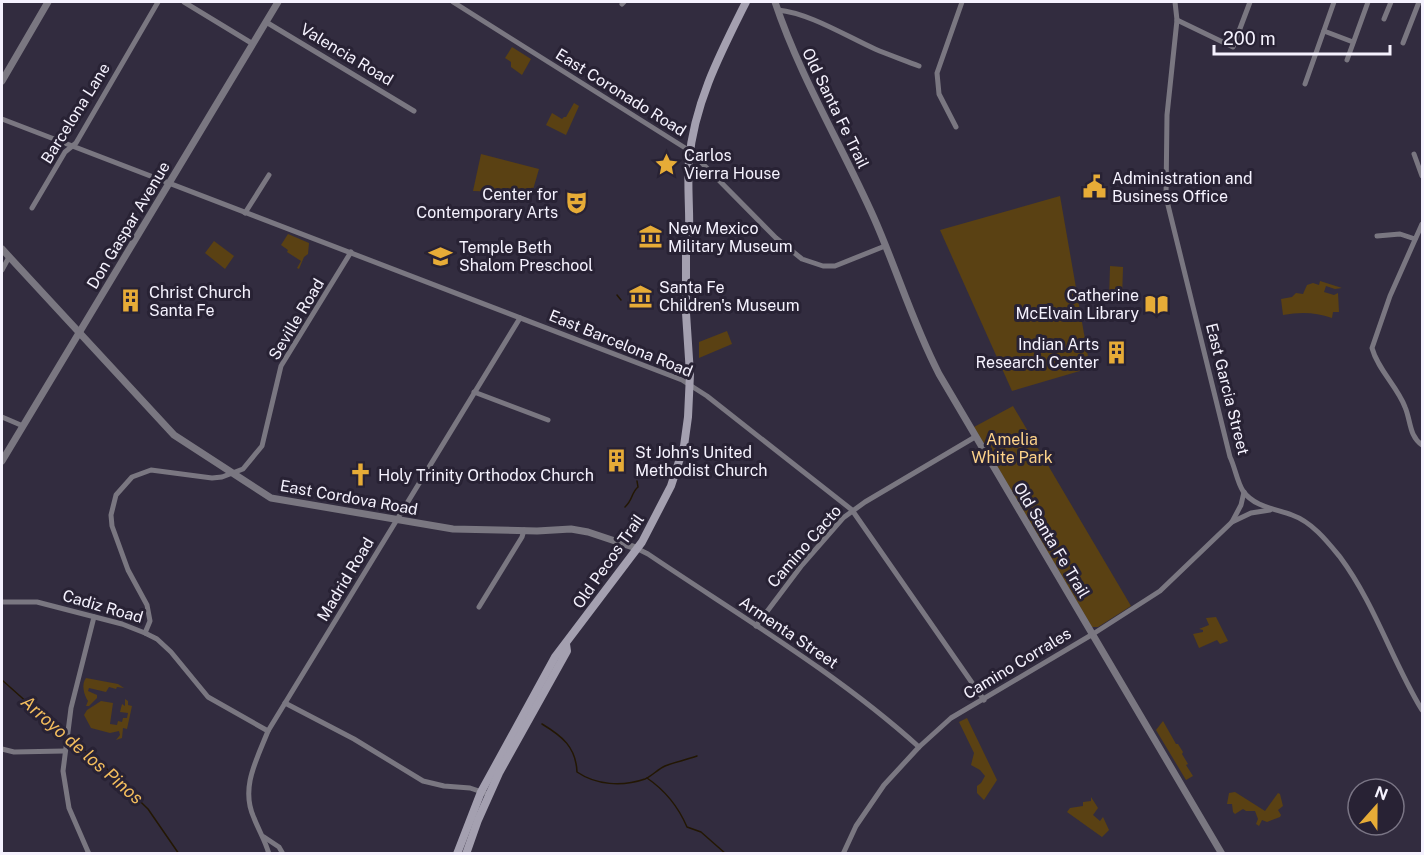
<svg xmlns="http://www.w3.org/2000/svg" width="1424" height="855" viewBox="0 0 1424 855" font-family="'Public Sans',sans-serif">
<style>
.green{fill:#5a4113}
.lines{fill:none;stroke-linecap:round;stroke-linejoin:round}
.stream{stroke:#231703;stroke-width:1.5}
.minor{stroke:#7a7781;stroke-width:5}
.tertiary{stroke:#7a7781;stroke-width:7}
.secondary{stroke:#a4a0b0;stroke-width:8}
.labels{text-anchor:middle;stroke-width:6;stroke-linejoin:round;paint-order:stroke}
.street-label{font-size:16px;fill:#f5f2fe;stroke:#282234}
.poi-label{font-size:16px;fill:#f5f2fe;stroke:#282234;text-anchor:start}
.park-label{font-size:16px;fill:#fed38a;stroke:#282234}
.water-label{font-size:18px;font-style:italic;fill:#f3bd5d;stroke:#282234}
</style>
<rect width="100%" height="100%" fill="#322c3f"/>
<g class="green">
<polygon points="512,47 531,59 522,75 511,67 511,62 505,58"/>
<polygon points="574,103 579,106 566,135 546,125 552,113 562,119 564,117 566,117"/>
<polygon points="481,154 539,169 532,193 473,191"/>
<polygon points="1060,196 1090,368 1012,391 940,230"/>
<polygon points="288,234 309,243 308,254 304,257 299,269 297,268 301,261 287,252 288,250 281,245"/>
<polygon points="214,241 234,256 225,269 205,253"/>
<polygon points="1110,266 1123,267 1122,299 1109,299"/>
<path d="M1320,281l22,7 -7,1 -9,-3 -2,6 10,3 4,-2 1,19h-6l-1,6c-17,-6 -32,-6 -49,-3l-2,-16 11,-2 4,-4 7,1 4,-9 6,-2 6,2z"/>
<polygon points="727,331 732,344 699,358 699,342"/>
<polygon points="1013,406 1131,606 1098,627 1092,627 974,427"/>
<polygon points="1216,617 1228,641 1220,644 1217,640 1199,648 1193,634 1203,632 1203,630 1199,629 1209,625 1206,618"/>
<path d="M86,678l32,6 6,4 -7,-1 -1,2 -7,-2 -3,5 -17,-4 -1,3 9,4v3l-8,8h-3l2,-5c-4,-6 -7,-17 -2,-23z"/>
<polygon points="125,699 128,701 128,705 132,706 127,729 123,728 122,738 116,740 120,735 119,731 110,733 91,728 84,715 87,710 101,701 113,703 110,724 117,725 118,721 122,722 123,718 127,718 128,713 120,712 122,704 125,706"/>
<polygon points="967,718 997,780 984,800 977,793 977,786 981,783 985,776 980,770 971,765 974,753 959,722"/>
<polygon points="1163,721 1176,744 1178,744 1183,752 1182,754 1188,764 1186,765 1193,776 1186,780 1156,730"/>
<polygon points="1235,792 1265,811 1278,793 1280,794 1283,806 1278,810 1281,815 1280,817 1267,822 1262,820 1259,826 1256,824 1258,819 1255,811 1246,811 1243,809 1235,814 1233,812 1232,804 1227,804 1229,793"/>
<polygon points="1091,797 1098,808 1093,815 1100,821 1103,817 1109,830 1102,837 1067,812 1070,808 1083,806 1083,802 1091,801"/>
</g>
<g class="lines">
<g class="stream">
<polyline points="617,295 621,300"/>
<path d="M625,507c8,-7 6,-14 13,-20l-1,-6"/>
<polyline points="2,680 66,737"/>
<path d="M542,724c20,12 34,23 35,48 19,13 45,15 68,7 7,-3 13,-10 20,-13 10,-4 21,-6 32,-10"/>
<polyline points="70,740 105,767 148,809 179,854"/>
<path d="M647,778c19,13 31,28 40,49l14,5 25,22"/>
</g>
<g class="minor">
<polyline points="184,2 253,44"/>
<polyline points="453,2 690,151 776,238 802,259 823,266 835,266 885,246"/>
<path d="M1175,2l2,18 -10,95 -1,82 64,260c5,10 7,25 13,34 11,16 33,18 49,24 20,7 35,26 48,42 35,47 52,104 82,153"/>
<polyline points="622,4 624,2"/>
<path d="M778,10c31,3 68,26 97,39 14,6 29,11 44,17"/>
<polyline points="1384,19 1391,2"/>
<polyline points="1177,20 1233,47 1250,2"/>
<polyline points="266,22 414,111"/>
<polyline points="1324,31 1353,42"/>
<polyline points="1403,43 1419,2"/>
<polyline points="1347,60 1368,2"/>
<polyline points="1305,84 1334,2"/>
<polyline points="2,119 682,380 707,396 852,510 984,700"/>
<polyline points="956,127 939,94 937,73 962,2"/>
<polyline points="1414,154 1422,176"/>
<polyline points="32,208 65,152 76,143 158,2"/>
<polyline points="245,213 269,175"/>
<path d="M1422,224l-32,72 -18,52c6,22 25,38 33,59 6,14 4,29 17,38"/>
<polyline points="1377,236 1400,234 1415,239"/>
<polyline points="2,270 9,257"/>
<polyline points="474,392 548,420"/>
<polyline points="2,417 23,426"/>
<polyline points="1232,522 1251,513 1270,510"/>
<path d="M636,548l12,6c92,62 189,119 271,193"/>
<polyline points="2,602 37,602 122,624 145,633 157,639 171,652 208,697 268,731"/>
<polyline points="479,607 522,537 524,530"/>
<polyline points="756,626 802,565 843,518 865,502 975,437"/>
<polyline points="145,633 150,621 147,605 128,570 112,526 111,515 116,495 132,477 151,470 212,478 222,477 243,469 262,446 281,366 351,252"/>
<polyline points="285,703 354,739 423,781 444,786 470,788 488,794"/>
<polyline points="2,749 14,752 64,751"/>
<polyline points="264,837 279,847 283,854"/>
<polyline points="89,854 69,808 63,771 71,708 94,617"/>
<path d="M269,854c-4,-14 -10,-23 -15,-36 -14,-30 3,-59 14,-87l252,-413"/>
<polyline points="843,854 856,826 884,785 919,747 951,718 1093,634 1160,591 1232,522 1241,505 1244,492"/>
</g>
<g class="tertiary">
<path d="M775,2c25,75 67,144 99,216 23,52 39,106 65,156l283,480"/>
<polyline points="2,81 48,2"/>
<polyline points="2,249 174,435 271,498 453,529 537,531 571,529 588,532 636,548"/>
<polyline points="2,461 278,2"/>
</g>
<g class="secondary">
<path d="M457,854l24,-62 74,-135 87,-115 29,-56 13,-40 4,-29 2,-43 -4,-61v-68l3,-11c1,-24 -2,-49 0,-73 5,-58 32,-109 57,-159"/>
<polyline points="466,854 478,820 499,773 567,651 566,644"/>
</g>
</g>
<defs>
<symbol id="sight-bare" viewBox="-9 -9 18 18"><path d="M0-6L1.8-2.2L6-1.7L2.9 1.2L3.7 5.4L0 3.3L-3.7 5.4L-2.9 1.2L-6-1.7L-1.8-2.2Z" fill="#e7ac37" stroke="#282234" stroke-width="2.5" paint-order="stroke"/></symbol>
<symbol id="civic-bare" viewBox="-9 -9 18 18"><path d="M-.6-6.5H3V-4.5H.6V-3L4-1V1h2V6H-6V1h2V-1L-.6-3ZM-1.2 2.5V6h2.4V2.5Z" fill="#e7ac37" stroke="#282234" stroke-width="2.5" paint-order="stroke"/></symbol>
<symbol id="theatre-bare" viewBox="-9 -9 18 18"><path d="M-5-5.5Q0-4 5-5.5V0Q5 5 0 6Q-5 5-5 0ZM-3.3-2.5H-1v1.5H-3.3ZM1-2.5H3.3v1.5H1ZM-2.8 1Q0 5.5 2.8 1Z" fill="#e7ac37" stroke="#282234" stroke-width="2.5" paint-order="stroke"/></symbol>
<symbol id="museum-bare" viewBox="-9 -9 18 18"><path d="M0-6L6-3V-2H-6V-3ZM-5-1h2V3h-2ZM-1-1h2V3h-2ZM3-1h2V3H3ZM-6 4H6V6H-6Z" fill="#e7ac37" stroke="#282234" stroke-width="2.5" paint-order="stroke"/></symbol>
<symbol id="school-bare" viewBox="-9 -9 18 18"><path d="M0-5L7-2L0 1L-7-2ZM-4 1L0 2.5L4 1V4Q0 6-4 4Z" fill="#e7ac37" stroke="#282234" stroke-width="2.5" paint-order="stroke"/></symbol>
<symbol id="building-bare" viewBox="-9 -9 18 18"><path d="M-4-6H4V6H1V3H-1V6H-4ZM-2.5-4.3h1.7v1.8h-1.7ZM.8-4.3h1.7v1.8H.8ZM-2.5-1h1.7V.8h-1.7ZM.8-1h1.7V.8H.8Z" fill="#e7ac37" stroke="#282234" stroke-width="2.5" paint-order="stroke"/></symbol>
<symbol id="library-bare" viewBox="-9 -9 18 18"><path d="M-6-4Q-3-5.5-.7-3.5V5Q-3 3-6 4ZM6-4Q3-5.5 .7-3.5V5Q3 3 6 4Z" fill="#e7ac37" stroke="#282234" stroke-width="2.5" paint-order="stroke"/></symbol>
<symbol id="church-bare" viewBox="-9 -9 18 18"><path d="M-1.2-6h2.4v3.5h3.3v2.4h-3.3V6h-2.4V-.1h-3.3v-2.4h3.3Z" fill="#e7ac37" stroke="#282234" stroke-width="2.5" paint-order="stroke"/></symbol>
</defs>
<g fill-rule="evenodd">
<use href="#sight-bare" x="650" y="148" width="33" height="33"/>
<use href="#civic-bare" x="1078" y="170" width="33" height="33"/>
<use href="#theatre-bare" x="560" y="186" width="33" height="33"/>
<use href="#museum-bare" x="634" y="220" width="33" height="33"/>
<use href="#school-bare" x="424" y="240" width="33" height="33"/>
<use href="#museum-bare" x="624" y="280" width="33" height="33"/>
<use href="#building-bare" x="114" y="284" width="33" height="33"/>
<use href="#library-bare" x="1140" y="288" width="33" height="33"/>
<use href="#building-bare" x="1100" y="336" width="33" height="33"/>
<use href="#building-bare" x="600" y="444" width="33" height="33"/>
<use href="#church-bare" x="344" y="458" width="33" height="33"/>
</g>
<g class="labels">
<g class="street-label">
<text transform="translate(347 54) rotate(31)" y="6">Valencia Road</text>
<text transform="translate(621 92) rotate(32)" y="6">East Coronado Road</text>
<text transform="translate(836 108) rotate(64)" y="6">Old Santa Fe Trail</text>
<text transform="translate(75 113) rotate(-58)" y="6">Barcelona Lane</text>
<text transform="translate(128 225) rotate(-59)" y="6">Don Gaspar Avenue</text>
<text transform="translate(296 319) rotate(-59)" y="6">Seville Road</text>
<text transform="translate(621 343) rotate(22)" y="6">East Barcelona Road</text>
<text transform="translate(1228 389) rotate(76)" y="6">East Garcia Street</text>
<text transform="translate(349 497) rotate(10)" y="6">East Cordova Road</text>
<text transform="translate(1052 540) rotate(59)" y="6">Old Santa Fe Trail</text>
<text transform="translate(804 546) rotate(-49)" y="6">Camino Cacto</text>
<text transform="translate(608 561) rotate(-55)" y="6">Old Pecos Trail</text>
<text transform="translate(345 579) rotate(-59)" y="6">Madrid Road</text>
<text transform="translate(103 606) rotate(16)" y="6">Cadiz Road</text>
<text transform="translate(789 632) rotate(34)" y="6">Armenta Street</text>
<text transform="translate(1017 663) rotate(-31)" y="6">Camino Corrales</text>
</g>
<g class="poi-label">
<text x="684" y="161">Carlos<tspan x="684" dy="18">Vierra House</tspan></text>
<text x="1112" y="184">Administration and<tspan x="1112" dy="18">Business Office</tspan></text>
<text x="558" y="200" text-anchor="end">Center for<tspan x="558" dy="18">Contemporary Arts</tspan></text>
<text x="668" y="234">New Mexico<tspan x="668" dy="18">Military Museum</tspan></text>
<text x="459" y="253">Temple Beth<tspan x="459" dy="18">Shalom Preschool</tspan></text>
<text x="659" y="293">Santa Fe<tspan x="659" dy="18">Children's Museum</tspan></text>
<text x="149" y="298">Christ Church<tspan x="149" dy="18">Santa Fe</tspan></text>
<text x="1139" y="301" text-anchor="end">Catherine<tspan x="1139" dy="18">McElvain Library</tspan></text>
<text x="1099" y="350" text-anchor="end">Indian Arts<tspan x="1099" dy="18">Research Center</tspan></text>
<text x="635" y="458">St John's United<tspan x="635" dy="18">Methodist Church</tspan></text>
<text x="378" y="481">Holy Trinity Orthodox Church</text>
</g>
<g class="park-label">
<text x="1012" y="445">Amelia<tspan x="1012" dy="18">White Park</tspan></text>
</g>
<g class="water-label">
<text transform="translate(82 750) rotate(41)" y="6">Arroyo de los Pinos</text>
</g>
</g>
<rect width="1424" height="855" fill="none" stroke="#f5f2fe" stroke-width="6"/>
<g transform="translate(1376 807) rotate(21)"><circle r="28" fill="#282234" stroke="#7a7585" stroke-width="1.5"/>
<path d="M0-4.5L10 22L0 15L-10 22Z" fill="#e7ac37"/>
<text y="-9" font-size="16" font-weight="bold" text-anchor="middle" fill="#f5f2fe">N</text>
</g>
<path d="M1214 45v9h176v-9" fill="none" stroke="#f5f2fe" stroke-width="3"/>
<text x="1223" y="45" font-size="18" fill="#f5f2fe" stroke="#282234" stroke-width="4.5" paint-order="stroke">200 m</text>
</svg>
